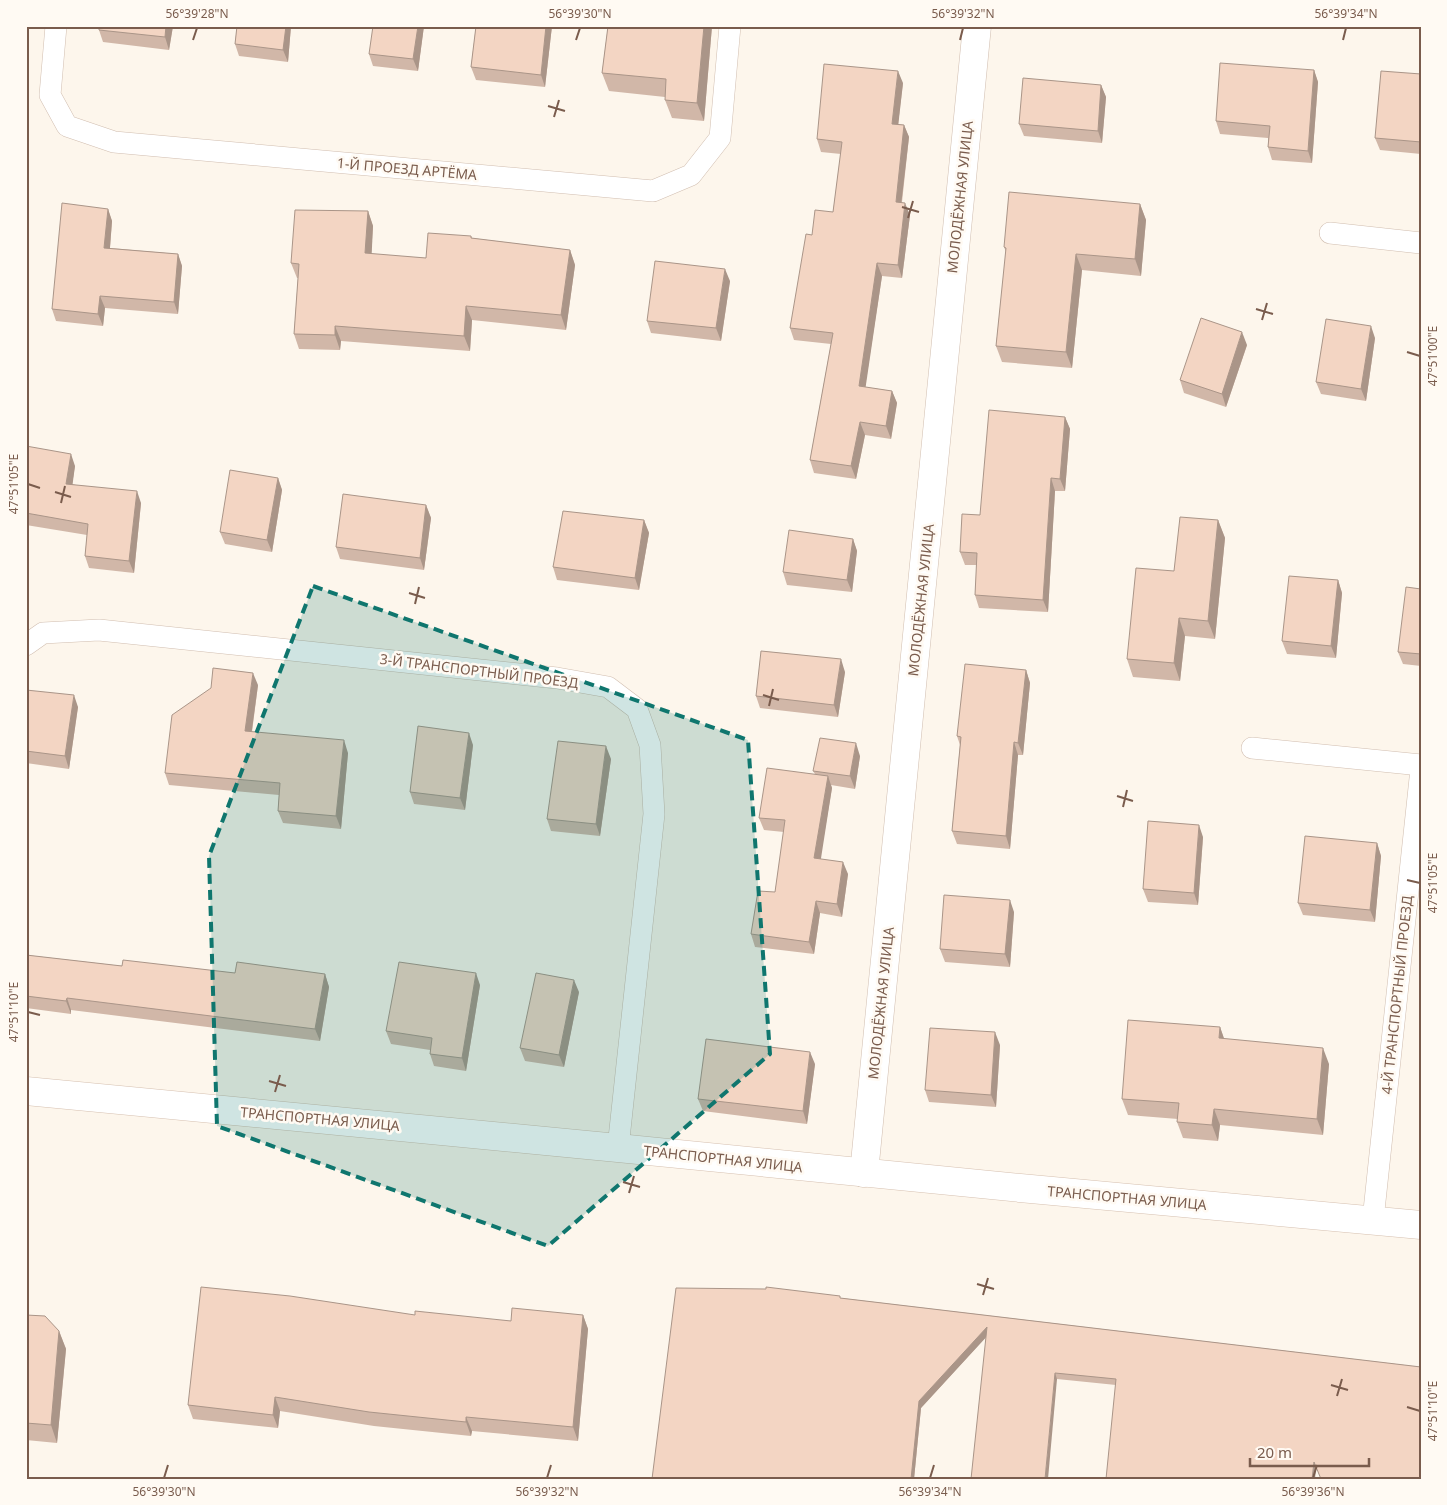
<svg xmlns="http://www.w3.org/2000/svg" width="1447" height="1505" viewBox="0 0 1447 1505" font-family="'Noto Sans',sans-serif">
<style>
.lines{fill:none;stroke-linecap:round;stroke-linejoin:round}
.lane-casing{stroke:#d1beb0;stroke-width:22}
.street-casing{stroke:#d1beb0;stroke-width:29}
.secondary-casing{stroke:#d6c0b0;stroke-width:29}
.lane{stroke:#fff;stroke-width:21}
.street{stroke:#fff;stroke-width:28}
.secondary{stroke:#fff;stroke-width:28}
.wall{fill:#d1b7a8}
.shaded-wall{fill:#aa9588}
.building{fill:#f3d5c3;stroke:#aa9588}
.marked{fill:#0f766e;fill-opacity:0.2;stroke:#0f766e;stroke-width:4;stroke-dasharray:10 6;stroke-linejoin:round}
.ticks{fill:none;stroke:#7a5c4d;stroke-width:2}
.labels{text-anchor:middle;stroke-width:5;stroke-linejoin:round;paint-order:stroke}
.street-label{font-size:14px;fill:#7a5c4d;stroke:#fffaf3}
.neatline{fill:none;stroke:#7a5c4d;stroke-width:2}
.ticks-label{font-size:12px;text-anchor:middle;fill:#7a5c4d}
</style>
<rect width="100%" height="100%" fill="#fdf6ec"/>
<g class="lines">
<defs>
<g id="lane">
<polyline points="56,26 50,95 67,126 114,142 653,191 691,175 720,138 730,26"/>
<polyline points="1330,233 1421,243"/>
<polyline points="26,645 43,633 99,630 557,678 608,687 637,709 650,745 654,814 618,1148"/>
<polyline points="1252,748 1421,765"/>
<polyline points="1373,1220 1421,769"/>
</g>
<polyline id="street" points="864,1173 977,26"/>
<polyline id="secondary" points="26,1091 618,1148 1020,1188 1421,1225"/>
</defs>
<use href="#lane" class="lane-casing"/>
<use href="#street" class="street-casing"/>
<use href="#secondary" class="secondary-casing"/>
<use href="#lane" class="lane"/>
<use href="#street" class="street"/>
<use href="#secondary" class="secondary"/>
</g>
<g class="wall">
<polygon points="173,26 169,50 103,42 99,30"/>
<polygon points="237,26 291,26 288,62 239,56 235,44"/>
<polygon points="424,26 418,71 373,66 369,54"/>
<polygon points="476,26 552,26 545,87 476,80 471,67"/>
<polygon points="608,26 712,26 704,121 672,118 665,100 665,97 609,91 602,73"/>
<polygon points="1314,70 1318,82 1312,163 1272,160 1268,147 1268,138 1220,134 1216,121"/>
<polygon points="1421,74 1421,154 1380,150 1375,138"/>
<polygon points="903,83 898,124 904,125 909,137 902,202 910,215 902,278 882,276 865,387 892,391 897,403 891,439 865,435 856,479 814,473 810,460 831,344 794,340 790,328 812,235 833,212 841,154 821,152 817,139"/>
<polygon points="1101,85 1106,97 1102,143 1024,136 1019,124"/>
<polygon points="1140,204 1146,220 1141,276 1082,270 1072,368 1002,362 996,346 1006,252 1004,247"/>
<polygon points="108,209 112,221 110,248 178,254 182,266 178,314 105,308 103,326 56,321 52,309"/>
<polygon points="368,211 373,226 371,254 426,258 471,236 472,238 570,250 575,265 566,330 472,320 470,351 341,341 340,350 299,349 294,334 298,278 297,278 291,263"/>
<polygon points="730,281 721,341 651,333 647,321"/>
<polygon points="1375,338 1366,401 1321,394 1316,382"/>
<polygon points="1247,345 1226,407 1184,393 1180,380"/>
<polygon points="1065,417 1070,429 1065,491 1055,491 1048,612 979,608 975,595 977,565 965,565 960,552 980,515"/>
<polygon points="26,446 75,466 72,484 141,503 134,573 89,568 85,556 87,535 26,525"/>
<polygon points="278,478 282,490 272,552 225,544 220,532"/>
<polygon points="426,505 431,518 424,570 340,559 336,547"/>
<polygon points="644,520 649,533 639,590 557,580 553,567"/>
<polygon points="1218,520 1225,538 1215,639 1185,636 1180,681 1133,677 1127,659 1174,571"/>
<polygon points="853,539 857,551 852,592 787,585 783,572"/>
<polygon points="1338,580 1342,593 1336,658 1287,654 1282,641"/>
<polygon points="1421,589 1421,666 1403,664 1398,652"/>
<polygon points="1026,670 1030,683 1023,755 1018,755 1010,849 957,844 952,831 960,745 957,736"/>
<polygon points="845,672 838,717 760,708 756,696"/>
<polygon points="258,685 252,732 348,753 341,829 283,823 278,811 279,795 169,785 165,773"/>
<polygon points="26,690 78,707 69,769 26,763"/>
<polygon points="473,745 465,810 414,804 410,792"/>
<polygon points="860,756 855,789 831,785 832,788 820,859 848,874 842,917 820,913 814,954 755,947 751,934 775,892 784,832 764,830 759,818 815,774 813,771"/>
<polygon points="611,759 600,836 551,831 547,819"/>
<polygon points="1203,837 1198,905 1148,902 1143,889"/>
<polygon points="1377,843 1381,856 1375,922 1303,915 1298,903"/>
<polygon points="1014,912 1010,967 945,962 940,949"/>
<polygon points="26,955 122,966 235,973 325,974 329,987 320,1041 71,1010 71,1014 26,1008"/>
<polygon points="480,985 466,1071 434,1066 430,1054 430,1050 391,1044 386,1031"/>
<polygon points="579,992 564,1067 525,1061 520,1048"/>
<polygon points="1220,1027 1224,1039 1329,1064 1323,1135 1220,1125 1218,1141 1183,1138 1177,1122 1178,1119 1128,1115 1122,1099"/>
<polygon points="1000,1045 996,1107 929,1102 925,1090"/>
<polygon points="815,1064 807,1124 703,1111 698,1099"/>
<polygon points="841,1298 1421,1367 1316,1469 1116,1385 1057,1379 986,1337 921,1408 914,1479 652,1479"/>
<polygon points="26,1315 59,1331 66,1349 57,1443 26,1440"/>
<polygon points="415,1315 511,1321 583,1315 588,1329 578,1441 472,1431 471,1436 374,1426 280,1411 278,1428 193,1419 188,1405"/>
</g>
<g class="shaded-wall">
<polygon points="166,26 173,26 169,50 165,37"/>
<polygon points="286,26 291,26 288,62 283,50"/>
<polygon points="418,26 424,26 418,71 413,59"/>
<polygon points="546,26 552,26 545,87 541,75"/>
<polygon points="704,26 712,26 704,121 697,103"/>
<polygon points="1314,70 1318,82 1312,163 1308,151"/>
<polygon points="898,71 903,83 897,136 892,124"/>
<polygon points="1101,85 1106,97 1102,143 1098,131"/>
<polygon points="904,125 909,137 900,214 896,202"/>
<polygon points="905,203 910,215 902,278 898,265"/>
<polygon points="1140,204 1146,220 1141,276 1135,259"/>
<polygon points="108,209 112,221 109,260 104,248"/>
<polygon points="368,211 373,226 371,268 365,253"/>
<polygon points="570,250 575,265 566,330 561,315"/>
<polygon points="178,254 182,266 178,314 174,302"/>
<polygon points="1076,254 1082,270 1072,368 1066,352"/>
<polygon points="877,263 882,276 864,398 859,386"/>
<polygon points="725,269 730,281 721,341 716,328"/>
<polygon points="100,296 105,308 103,326 98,314"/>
<polygon points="466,306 472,320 470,351 464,336"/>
<polygon points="335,326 341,341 340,350 335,335"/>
<polygon points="1371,326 1375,338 1366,401 1361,389"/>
<polygon points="1242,332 1247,345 1226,407 1222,394"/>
<polygon points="892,391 897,403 891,439 886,426"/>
<polygon points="1065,417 1070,429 1065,491 1060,479"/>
<polygon points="860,422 865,435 856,479 851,466"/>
<polygon points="71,454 75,466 71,496 66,484"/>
<polygon points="278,478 282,490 272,552 267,540"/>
<polygon points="1051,478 1055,491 1048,612 1043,600"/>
<polygon points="137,491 141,503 134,573 129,561"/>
<polygon points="426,505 431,518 424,570 420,558"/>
<polygon points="644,520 649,533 639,590 635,578"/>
<polygon points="1218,520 1225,538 1215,639 1208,621"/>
<polygon points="853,539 857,551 852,592 847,580"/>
<polygon points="1338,580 1342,593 1336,658 1331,646"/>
<polygon points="1179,618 1185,636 1180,681 1174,663"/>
<polygon points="841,659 845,672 838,717 834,705"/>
<polygon points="1026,670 1030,683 1023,755 1018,743"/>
<polygon points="253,673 258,685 250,744 245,731"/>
<polygon points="74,695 78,707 69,769 65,756"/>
<polygon points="469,733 473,745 465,810 460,798"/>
<polygon points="344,740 348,753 341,829 336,816"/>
<polygon points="1014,742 1018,755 1010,849 1006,836"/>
<polygon points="856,743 860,756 855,789 850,776"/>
<polygon points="606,746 611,759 600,836 596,824"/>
<polygon points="828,776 832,788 819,871 814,858"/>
<polygon points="1199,825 1203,837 1198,905 1194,893"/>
<polygon points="1377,843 1381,856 1375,922 1370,910"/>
<polygon points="843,862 848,874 842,917 837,904"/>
<polygon points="1010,900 1014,912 1010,967 1005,954"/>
<polygon points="816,901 820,913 814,954 809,942"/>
<polygon points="476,973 480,985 466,1071 462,1058"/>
<polygon points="325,974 329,987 320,1041 315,1029"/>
<polygon points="574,980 579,992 564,1067 559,1055"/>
<polygon points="67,998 71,1010 71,1014 66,1001"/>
<polygon points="1220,1027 1226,1044 1219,1038"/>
<polygon points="995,1032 1000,1045 996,1107 991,1095"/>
<polygon points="1323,1048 1329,1064 1323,1135 1317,1119"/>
<polygon points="810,1052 815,1064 807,1124 803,1111"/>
<polygon points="1214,1109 1220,1125 1218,1141 1212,1125"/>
<polygon points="583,1315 588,1329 578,1441 573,1427"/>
<polygon points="987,1327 990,1333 921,1408 914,1479 911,1479 919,1401"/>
<polygon points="59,1331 66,1349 57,1443 51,1425"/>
<polygon points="1055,1373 1057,1379 1048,1479 1045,1479"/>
<polygon points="275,1397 280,1411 278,1428 273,1415"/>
<polygon points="466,1417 472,1431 471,1436 466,1422"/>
<polygon points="1314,1462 1316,1469 1315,1479 1312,1479"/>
</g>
<g class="building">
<polygon points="99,26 166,26 165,37 99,30"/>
<polygon points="237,26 286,26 283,50 235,44"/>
<polygon points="373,26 418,26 413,59 369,54"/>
<polygon points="476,26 546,26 541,75 471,67"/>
<polygon points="608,26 704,26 697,103 665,100 666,79 602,73"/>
<polygon points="1220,63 1314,70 1308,151 1268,147 1270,126 1216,121"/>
<polygon points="824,64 898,71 892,124 904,125 896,202 905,203 898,265 877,263 859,386 892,391 886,426 860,422 851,466 810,460 833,333 790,328 806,234 812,235 815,210 833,212 842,142 817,139"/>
<polygon points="1381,71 1421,74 1421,142 1375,138"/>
<polygon points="1023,78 1101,85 1098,131 1019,124"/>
<polygon points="1009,192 1140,204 1135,259 1076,254 1066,352 996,346 1006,248 1004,247"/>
<polygon points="62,203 108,209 104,248 178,254 174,302 100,296 98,314 52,309"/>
<polygon points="295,210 368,211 365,253 426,258 428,233 471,236 471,238 570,250 561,315 466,306 464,336 335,326 335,335 294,334 299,264 291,263"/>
<polygon points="655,261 725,269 716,328 647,321"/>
<polygon points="1201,318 1242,332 1222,394 1180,380"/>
<polygon points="1326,319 1371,326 1361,389 1316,382"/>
<polygon points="989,410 1065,417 1060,479 1051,478 1043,600 975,595 977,553 960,552 962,514 980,515"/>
<polygon points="26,446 71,454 66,484 137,491 129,561 85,556 88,524 26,513"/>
<polygon points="230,470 278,478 267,540 220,532"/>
<polygon points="343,494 426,505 420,558 336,547"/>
<polygon points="563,511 644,520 635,578 553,567"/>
<polygon points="1180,517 1218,520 1208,621 1179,618 1174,663 1127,659 1136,568 1174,571"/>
<polygon points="789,530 853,539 847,580 783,572"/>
<polygon points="1289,576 1338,580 1331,646 1282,641"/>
<polygon points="1406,587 1421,589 1421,654 1398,652"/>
<polygon points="761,651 841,659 834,705 756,696"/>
<polygon points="965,664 1026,670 1018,743 1014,742 1006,836 952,831 961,737 957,736"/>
<polygon points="213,668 253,673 245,731 344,740 336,816 278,811 280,783 165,773 172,715 211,688"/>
<polygon points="26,690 74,695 65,756 26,751"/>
<polygon points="418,726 469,733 460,798 410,792"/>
<polygon points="820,738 856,743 850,776 813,771"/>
<polygon points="558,741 606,746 596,824 547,819"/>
<polygon points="767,768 828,776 814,858 843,862 837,904 816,901 809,942 751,934 758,891 775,892 785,820 759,818"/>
<polygon points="1148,821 1199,825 1194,893 1143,889"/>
<polygon points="1305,836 1377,843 1370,910 1298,903"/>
<polygon points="944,895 1010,900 1005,954 940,949"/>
<polygon points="26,955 122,966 123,960 235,973 237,962 325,974 315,1029 67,998 66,1001 26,996"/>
<polygon points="399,962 476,973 462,1058 430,1054 432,1038 386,1031"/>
<polygon points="536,973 574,980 559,1055 520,1048"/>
<polygon points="1128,1020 1220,1027 1219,1038 1323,1048 1317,1119 1214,1109 1212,1125 1177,1122 1179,1103 1122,1099"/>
<polygon points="930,1028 995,1032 991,1095 925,1090"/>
<polygon points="706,1039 810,1052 803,1111 698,1099"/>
<polygon points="201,1287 290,1296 415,1315 415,1311 511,1321 512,1308 583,1315 573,1427 466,1417 466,1422 369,1412 275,1397 273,1415 188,1405"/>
<polygon points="766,1287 840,1296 840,1298 1421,1367 1421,1479 1321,1479 1314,1462 1312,1479 1106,1479 1116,1379 1055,1373 1045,1479 971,1479 987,1327 919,1401 911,1479 652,1479 676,1288 766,1289"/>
<polygon points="26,1315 45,1316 59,1331 51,1425 26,1423"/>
</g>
<path class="marked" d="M313,586l435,154 22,314 -222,192 -331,-120 -8,-270z"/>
<path class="ticks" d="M193,40l4,-12M576,40l4,-12M960,40l3,-12M1343,40l3,-12M548,106l17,5M554,117l5,-17M902,207l17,5M908,218l5,-17M1256,309l17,5M1262,320l5,-17M1407,352l13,4M28,484l12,4M55,492l16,5M61,503l4,-17M409,593l16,5M415,604l4,-17M763,695l16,5M769,706l4,-17M1117,796l16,5M1123,807l4,-17M1407,880l13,3M28,1012l12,3M269,1081l17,5M275,1092l5,-17M623,1182l17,5M629,1193l5,-17M977,1284l17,5M983,1295l5,-17M1331,1385l17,5M1337,1396l5,-17M1407,1407l13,4M164,1478l4,-13M547,1478l4,-13M930,1478l4,-13M1313,1478l4,-13"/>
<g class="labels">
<g class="street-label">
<text transform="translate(407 169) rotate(5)" y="5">1-Й ПРОЕЗД АРТЁМА</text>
<text transform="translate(960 197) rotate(-84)" y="5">МОЛОДЁЖНАЯ УЛИЦА</text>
<text transform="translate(921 600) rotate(-84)" y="5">МОЛОДЁЖНАЯ УЛИЦА</text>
<text transform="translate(479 671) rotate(7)" y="5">3-Й ТРАНСПОРТНЫЙ ПРОЕЗД</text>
<text transform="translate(1397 995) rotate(-84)" y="5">4-Й ТРАНСПОРТНЫЙ ПРОЕЗД</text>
<text transform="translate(881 1003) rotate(-84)" y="5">МОЛОДЁЖНАЯ УЛИЦА</text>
<text transform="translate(320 1119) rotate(5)" y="5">ТРАНСПОРТНАЯ УЛИЦА</text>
<text transform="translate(723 1159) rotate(6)" y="5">ТРАНСПОРТНАЯ УЛИЦА</text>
<text transform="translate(1127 1198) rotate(5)" y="5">ТРАНСПОРТНАЯ УЛИЦА</text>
</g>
</g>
<rect width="1447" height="1505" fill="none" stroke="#fffaf3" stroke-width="55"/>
<path d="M1250 1458v8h119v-8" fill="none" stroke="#7a5c4d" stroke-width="2.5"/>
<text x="1257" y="1458" font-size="15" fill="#7a5c4d" stroke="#fffaf3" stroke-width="4" paint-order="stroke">20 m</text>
<rect x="28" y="28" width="1392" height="1450" class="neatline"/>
<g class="ticks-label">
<text x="197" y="18">56°39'28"N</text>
<text x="580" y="18">56°39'30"N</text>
<text x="963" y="18">56°39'32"N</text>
<text x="1346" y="18">56°39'34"N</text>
<text transform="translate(1433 356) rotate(-90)" y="4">47°51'00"E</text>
<text transform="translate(14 484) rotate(-90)" y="4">47°51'05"E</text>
<text transform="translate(1433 883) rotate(-90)" y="4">47°51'05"E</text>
<text transform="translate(14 1012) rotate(-90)" y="4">47°51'10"E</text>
<text transform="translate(1433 1411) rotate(-90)" y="4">47°51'10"E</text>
<text x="164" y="1496">56°39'30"N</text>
<text x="547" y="1496">56°39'32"N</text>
<text x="930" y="1496">56°39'34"N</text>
<text x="1313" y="1496">56°39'36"N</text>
</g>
</svg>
